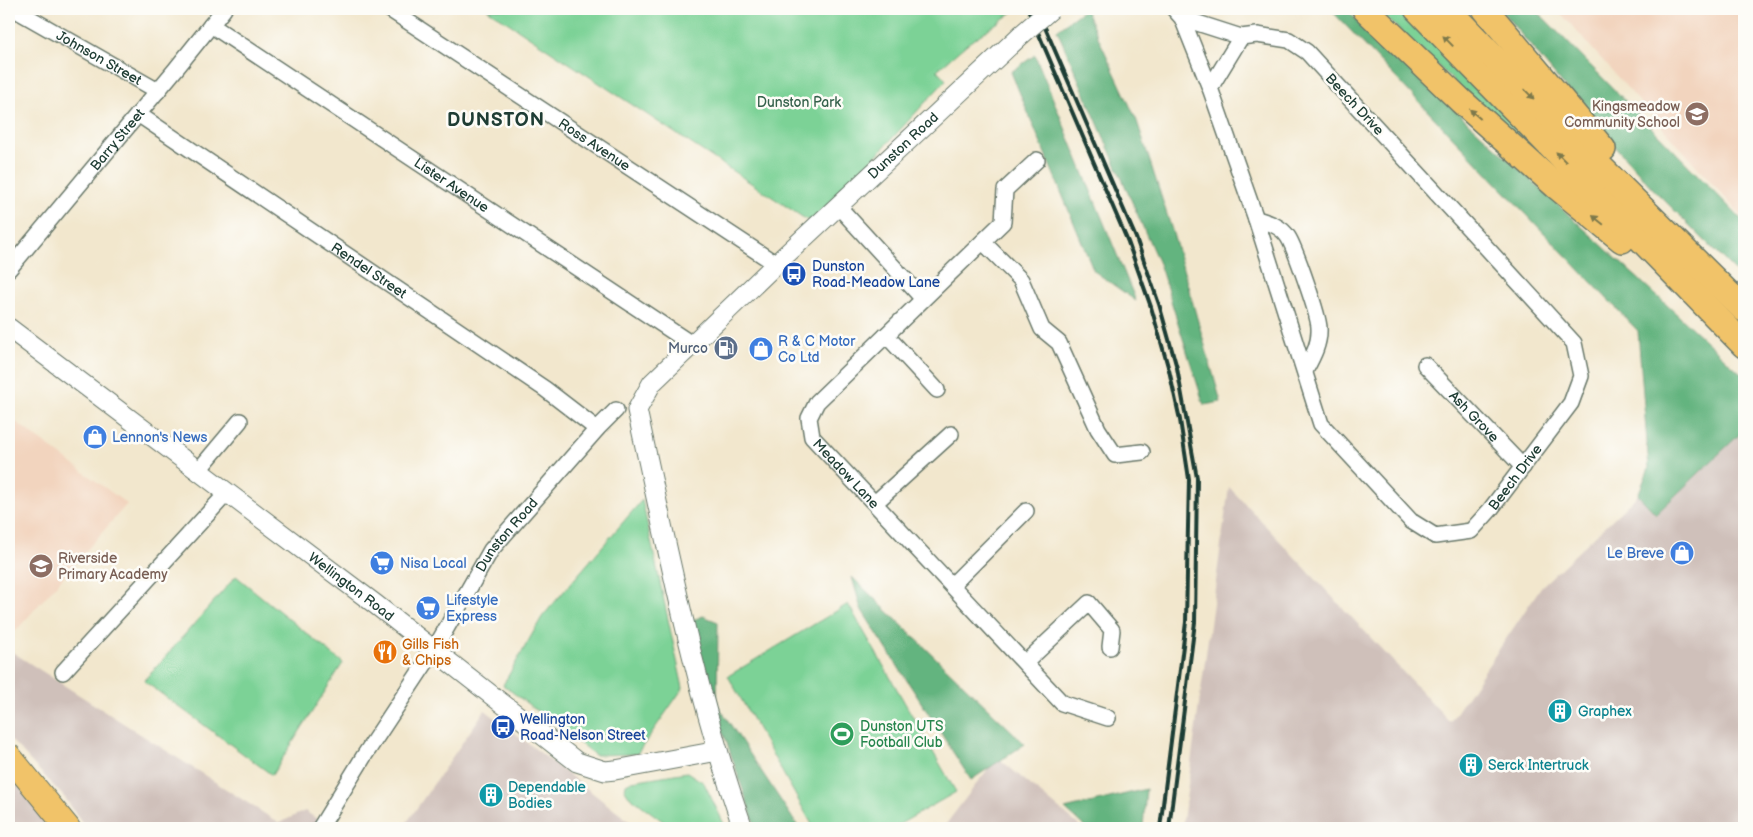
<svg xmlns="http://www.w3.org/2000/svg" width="1753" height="837" viewBox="0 0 1753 837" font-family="'Balsamiq Sans',sans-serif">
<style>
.built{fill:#f2d4be}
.industrial{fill:#cfc0ba}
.green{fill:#7bd296;stroke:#4d8865}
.forest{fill:#64b47f;stroke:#42785a}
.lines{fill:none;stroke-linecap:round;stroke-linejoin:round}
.minor-casing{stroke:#69786a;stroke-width:18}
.tertiary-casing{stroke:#69786a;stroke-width:21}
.primary-casing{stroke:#69786a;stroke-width:26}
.trunk-casing{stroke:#69786a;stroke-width:28}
.minor{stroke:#fff;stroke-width:15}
.tertiary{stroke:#fff;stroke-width:19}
.primary{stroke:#f1c369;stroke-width:24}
.trunk{stroke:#f1c369;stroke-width:25}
.rail{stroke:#1f3d34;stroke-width:4}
.tertiary-bridge-casing{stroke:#69786a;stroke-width:21;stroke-linecap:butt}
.tertiary-bridge{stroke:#fff;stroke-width:19}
.oneway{fill:#7d794c}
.labels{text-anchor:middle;stroke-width:5;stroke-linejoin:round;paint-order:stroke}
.street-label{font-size:14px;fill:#1f3d34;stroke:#fdfcf7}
.park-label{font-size:14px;fill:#36624c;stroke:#fdfcf7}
.education-label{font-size:14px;fill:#785e54;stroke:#fdfcf7;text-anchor:end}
.transit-label{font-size:14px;fill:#164399;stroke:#fdfcf7;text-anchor:start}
.shop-label{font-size:14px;fill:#366cbe;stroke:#fdfcf7;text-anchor:start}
.service-label{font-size:14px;fill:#4e5e75;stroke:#fdfcf7;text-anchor:end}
.food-label{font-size:14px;fill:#c56008;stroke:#fdfcf7;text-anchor:start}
.culture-label{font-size:14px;fill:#0d838f;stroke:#fdfcf7;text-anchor:start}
.leisure-label{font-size:14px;fill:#27864d;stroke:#fdfcf7;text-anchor:start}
.district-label{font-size:19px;font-weight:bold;letter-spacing:1px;fill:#1f3d34;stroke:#fdfcf7}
</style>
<rect width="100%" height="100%" fill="#fdfcf7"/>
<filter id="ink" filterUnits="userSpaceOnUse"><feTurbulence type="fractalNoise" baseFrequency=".02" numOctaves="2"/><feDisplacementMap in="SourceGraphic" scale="10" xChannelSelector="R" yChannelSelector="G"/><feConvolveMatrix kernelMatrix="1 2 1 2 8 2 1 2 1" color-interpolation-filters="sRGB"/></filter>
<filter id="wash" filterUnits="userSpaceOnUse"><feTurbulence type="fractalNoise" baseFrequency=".0096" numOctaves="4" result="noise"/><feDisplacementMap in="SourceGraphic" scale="20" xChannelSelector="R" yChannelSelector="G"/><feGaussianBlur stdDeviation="1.12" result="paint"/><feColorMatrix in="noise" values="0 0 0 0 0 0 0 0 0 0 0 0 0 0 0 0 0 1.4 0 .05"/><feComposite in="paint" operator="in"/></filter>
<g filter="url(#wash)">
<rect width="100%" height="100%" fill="#f2e7cd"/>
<g class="built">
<polygon points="1557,9 1744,9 1744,219"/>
<polygon points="9,417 127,504 14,633 9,628"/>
</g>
<g class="industrial">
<polygon points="1744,430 1744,828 1182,828 1229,487 1450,722 1541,587 1638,495 1656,514"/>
<polygon points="9,650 279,823 305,811 330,828 86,828 65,798 9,738"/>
<polygon points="485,710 638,828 403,828"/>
<polygon points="997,757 1082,828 943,828"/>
<polygon points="9,774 55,828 9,828"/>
</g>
<g class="green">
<polygon points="487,9 1017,9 967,44 937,70 946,80 813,224"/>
<polygon points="1377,9 1402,9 1548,160 1544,166"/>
<polygon points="642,500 683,688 637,754 595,755 503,685 542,617"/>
<polygon points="236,576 343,663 272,775 144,681"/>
<polygon points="848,604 956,792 893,828 814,828 728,676"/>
<polygon points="687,772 704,783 726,828 672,828 629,796 625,790 626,784 632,781"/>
</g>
<g class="forest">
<polygon points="1085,9 1137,121 1172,230 1221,402 1204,405 1160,266 1057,30"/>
<polygon points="1330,9 1345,9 1744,376 1744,430 1656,514 1638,495 1649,468 1638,331"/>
<polygon points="1500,9 1535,9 1744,222 1744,280 1654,190 1604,134"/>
<polygon points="1035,55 1136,301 1094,271 1011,72"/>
<polygon points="852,577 1025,744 971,780 861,609"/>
<polygon points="703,616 718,622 717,704 799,828 756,828 726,740 710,705 688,622"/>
<polygon points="1146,789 1143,828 1086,828 1065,809"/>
</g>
</g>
<g filter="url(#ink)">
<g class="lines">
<defs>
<g id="minor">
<path id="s1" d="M14,9l144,82"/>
<path id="s2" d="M389,9l387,255"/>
<path id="s3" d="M1174,9l8,9 28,70 46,131 65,205 90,97 24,15 36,-5 19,-21 81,-107 10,-27 -7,-33 -267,-291 -18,-12 -32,-5 -16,2 -59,-19"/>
<path id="s4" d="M211,25l482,320"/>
<polyline points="1210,88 1241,37"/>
<path id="s5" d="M138,114l407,275 52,40"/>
<path id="s6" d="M1037,160l-32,30 -2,32 -186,180 -8,16 3,19 250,266 46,15"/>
<polyline points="838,206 923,299"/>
<path d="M1256,219c12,3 25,7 32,18 7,11 31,79 31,91 1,16 -7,30 -14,43"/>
<polyline points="983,242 1021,280 1042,329 1059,343 1098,429 1115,455 1142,452"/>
<path id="s7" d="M9,269l166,-199 49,-61"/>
<polyline points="886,335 937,390"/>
<path id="s8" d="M1425,365l98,102"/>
<polyline points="198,471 240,421"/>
<polyline points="875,503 951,434"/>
<polyline points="952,585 1026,511"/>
<polyline points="1025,663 1089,603 1112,630 1110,647"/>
<polyline points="63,672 227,493"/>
<path id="s9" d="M320,828l44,-72 70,-106 57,-100 106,-121 19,-19"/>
</g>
<g id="tertiary">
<path id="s10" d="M9,328l366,276 202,158 28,9 10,-1 103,-19"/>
<path id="s11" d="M743,828c-48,-136 -75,-278 -106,-418l15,-27 124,-119 245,-229"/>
</g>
<polyline id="primary" points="9,756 68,828"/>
<g id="trunk">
<polyline points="1365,9 1461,101 1556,186 1622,240"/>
<polyline points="1417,9 1744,345"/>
<polyline points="1447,9 1576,143 1744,309"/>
<polyline points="1485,9 1603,149"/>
</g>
</defs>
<use href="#minor" class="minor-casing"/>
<use href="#tertiary" class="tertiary-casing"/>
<use href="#primary" class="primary-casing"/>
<use href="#trunk" class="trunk-casing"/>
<use href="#minor" class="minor"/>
<use href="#tertiary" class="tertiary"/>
<use href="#primary" class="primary"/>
<use href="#trunk" class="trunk"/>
<g class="rail">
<polyline points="1028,9 1128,242 1151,307 1169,370 1180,420 1189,479 1186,622 1160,828"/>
<polyline points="1037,9 1136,238 1159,304 1177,368 1197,478 1195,622 1169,828"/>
</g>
<defs>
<polyline id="tertiary-bridge" points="1021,35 1051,9"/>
</defs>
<use href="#tertiary-bridge" class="tertiary-bridge-casing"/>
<use href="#tertiary-bridge" class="tertiary-bridge"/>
</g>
<defs><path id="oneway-solid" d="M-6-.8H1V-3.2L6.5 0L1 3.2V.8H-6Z" transform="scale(1.25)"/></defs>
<g class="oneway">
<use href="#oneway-solid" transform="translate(1448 41) rotate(-134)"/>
<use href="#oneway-solid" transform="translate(1529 94) rotate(46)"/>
<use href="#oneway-solid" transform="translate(1475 114) rotate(-138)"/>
<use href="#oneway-solid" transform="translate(1561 157) rotate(-134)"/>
<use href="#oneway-solid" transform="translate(1598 220) rotate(-141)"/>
</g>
</g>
<defs>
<symbol id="school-disc" viewBox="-11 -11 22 22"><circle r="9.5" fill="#8d6e63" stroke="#fdfcf7"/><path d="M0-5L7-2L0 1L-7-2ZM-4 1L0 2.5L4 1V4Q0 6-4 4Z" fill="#fff"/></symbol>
<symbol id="bus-disc" viewBox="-11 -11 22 22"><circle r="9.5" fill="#1a4fb4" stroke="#fdfcf7"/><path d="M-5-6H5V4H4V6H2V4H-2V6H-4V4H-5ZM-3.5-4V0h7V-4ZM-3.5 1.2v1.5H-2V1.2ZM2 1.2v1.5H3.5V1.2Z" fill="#fff"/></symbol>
<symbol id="fuel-disc" viewBox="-11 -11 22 22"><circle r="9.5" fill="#5c6f8a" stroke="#fdfcf7"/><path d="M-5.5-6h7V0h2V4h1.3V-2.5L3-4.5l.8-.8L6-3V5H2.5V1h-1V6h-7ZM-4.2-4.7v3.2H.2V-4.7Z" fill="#fff"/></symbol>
<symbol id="shop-disc" viewBox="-11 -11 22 22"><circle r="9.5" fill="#3f7fe0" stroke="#fdfcf7"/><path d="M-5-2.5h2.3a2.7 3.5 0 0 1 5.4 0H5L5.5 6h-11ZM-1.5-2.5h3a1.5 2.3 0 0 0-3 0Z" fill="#fff"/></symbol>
<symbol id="supermarket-disc" viewBox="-11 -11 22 22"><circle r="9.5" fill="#3f7fe0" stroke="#fdfcf7"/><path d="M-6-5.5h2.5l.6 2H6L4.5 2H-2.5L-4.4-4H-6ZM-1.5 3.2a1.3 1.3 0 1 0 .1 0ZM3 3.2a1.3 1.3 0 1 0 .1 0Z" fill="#fff"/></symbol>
<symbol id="restaurant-disc" viewBox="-11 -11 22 22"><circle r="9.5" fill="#e8710a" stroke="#fdfcf7"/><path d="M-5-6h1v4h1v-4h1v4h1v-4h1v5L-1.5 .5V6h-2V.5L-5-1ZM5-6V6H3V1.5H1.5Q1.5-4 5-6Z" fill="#fff"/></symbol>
<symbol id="building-disc" viewBox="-11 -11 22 22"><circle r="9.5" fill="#0f9aa8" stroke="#fdfcf7"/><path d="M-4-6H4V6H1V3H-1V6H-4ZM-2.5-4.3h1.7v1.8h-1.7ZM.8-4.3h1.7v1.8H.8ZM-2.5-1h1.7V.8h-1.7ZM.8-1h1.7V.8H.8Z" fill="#fff"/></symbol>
<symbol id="stadium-disc" viewBox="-11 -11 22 22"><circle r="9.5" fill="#2e9e5b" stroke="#fdfcf7"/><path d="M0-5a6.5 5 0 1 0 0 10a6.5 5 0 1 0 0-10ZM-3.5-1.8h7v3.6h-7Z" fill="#fff"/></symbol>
</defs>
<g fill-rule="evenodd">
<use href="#school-disc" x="1683" y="100" width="28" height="28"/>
<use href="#bus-disc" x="780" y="260" width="28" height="28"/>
<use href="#fuel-disc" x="712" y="334" width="28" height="28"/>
<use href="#shop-disc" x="747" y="335" width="28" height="28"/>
<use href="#shop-disc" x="81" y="423" width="28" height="28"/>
<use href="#shop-disc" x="1668" y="539" width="28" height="28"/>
<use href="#supermarket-disc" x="368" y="549" width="28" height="28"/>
<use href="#school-disc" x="27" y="552" width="28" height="28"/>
<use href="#supermarket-disc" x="414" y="594" width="28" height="28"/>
<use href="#restaurant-disc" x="371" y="638" width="28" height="28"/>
<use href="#building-disc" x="1546" y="697" width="28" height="28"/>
<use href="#bus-disc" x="489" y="713" width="28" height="28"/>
<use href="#stadium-disc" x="828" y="720" width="28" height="28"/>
<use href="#building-disc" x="1457" y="751" width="28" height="28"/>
<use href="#building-disc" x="477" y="781" width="28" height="28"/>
</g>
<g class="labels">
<g class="street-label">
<text dy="5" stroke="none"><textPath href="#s1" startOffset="98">Johnson Street</textPath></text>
<text transform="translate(1355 104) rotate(47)" y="5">Beech Drive</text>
<text dy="5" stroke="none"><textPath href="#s7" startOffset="169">Barry Street</textPath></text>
<text dy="5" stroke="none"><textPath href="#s2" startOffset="246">Ross Avenue</textPath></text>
<text dy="5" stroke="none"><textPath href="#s11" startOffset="808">Dunston Road</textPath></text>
<text dy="5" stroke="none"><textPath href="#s4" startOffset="289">Lister Avenue</textPath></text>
<text dy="5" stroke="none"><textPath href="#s5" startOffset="279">Rendel Street</textPath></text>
<text dy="5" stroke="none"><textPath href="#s8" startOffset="71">Ash Grove</textPath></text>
<text dy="5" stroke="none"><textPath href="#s6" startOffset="422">Meadow Lane</textPath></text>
<text dy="5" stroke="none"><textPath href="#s3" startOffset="708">Beech Drive</textPath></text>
<text dy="5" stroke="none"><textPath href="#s9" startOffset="348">Dunston Road</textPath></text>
<text dy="5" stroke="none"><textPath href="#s10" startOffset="429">Wellington Road</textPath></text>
</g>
<g class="park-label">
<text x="799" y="107">Dunston Park</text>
</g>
<g class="education-label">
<text x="1680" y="111">Kingsmeadow<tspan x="1680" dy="16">Community School</tspan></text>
<text x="58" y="563" text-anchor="start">Riverside<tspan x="58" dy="16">Primary Academy</tspan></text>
</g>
<g class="transit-label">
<text x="812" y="271">Dunston<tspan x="812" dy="16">Road-Meadow Lane</tspan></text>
<text x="520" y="724">Wellington<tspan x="520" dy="16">Road-Nelson Street</tspan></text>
</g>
<g class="shop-label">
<text x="778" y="346">R &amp; C Motor<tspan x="778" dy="16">Co Ltd</tspan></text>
<text x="112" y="442">Lennon's News</text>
<text x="1664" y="558" text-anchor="end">Le Breve</text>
<text x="400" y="568">Nisa Local</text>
<text x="446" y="605">Lifestyle<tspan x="446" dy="16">Express</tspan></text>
</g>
<g class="service-label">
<text x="708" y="353">Murco</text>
</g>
<g class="food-label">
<text x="402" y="649">Gills Fish<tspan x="402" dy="16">&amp; Chips</tspan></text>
</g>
<g class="culture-label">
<text x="1578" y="716">Graphex</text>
<text x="1488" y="770">Serck Intertruck</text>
<text x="508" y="792">Dependable<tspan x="508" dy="16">Bodies</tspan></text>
</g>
<g class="leisure-label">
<text x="860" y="731">Dunston UTS<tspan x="860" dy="16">Football Club</tspan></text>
</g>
<g class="district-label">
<text x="496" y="126">DUNSTON</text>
</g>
</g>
<rect width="1753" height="837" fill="none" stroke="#fdfcf7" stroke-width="30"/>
</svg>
